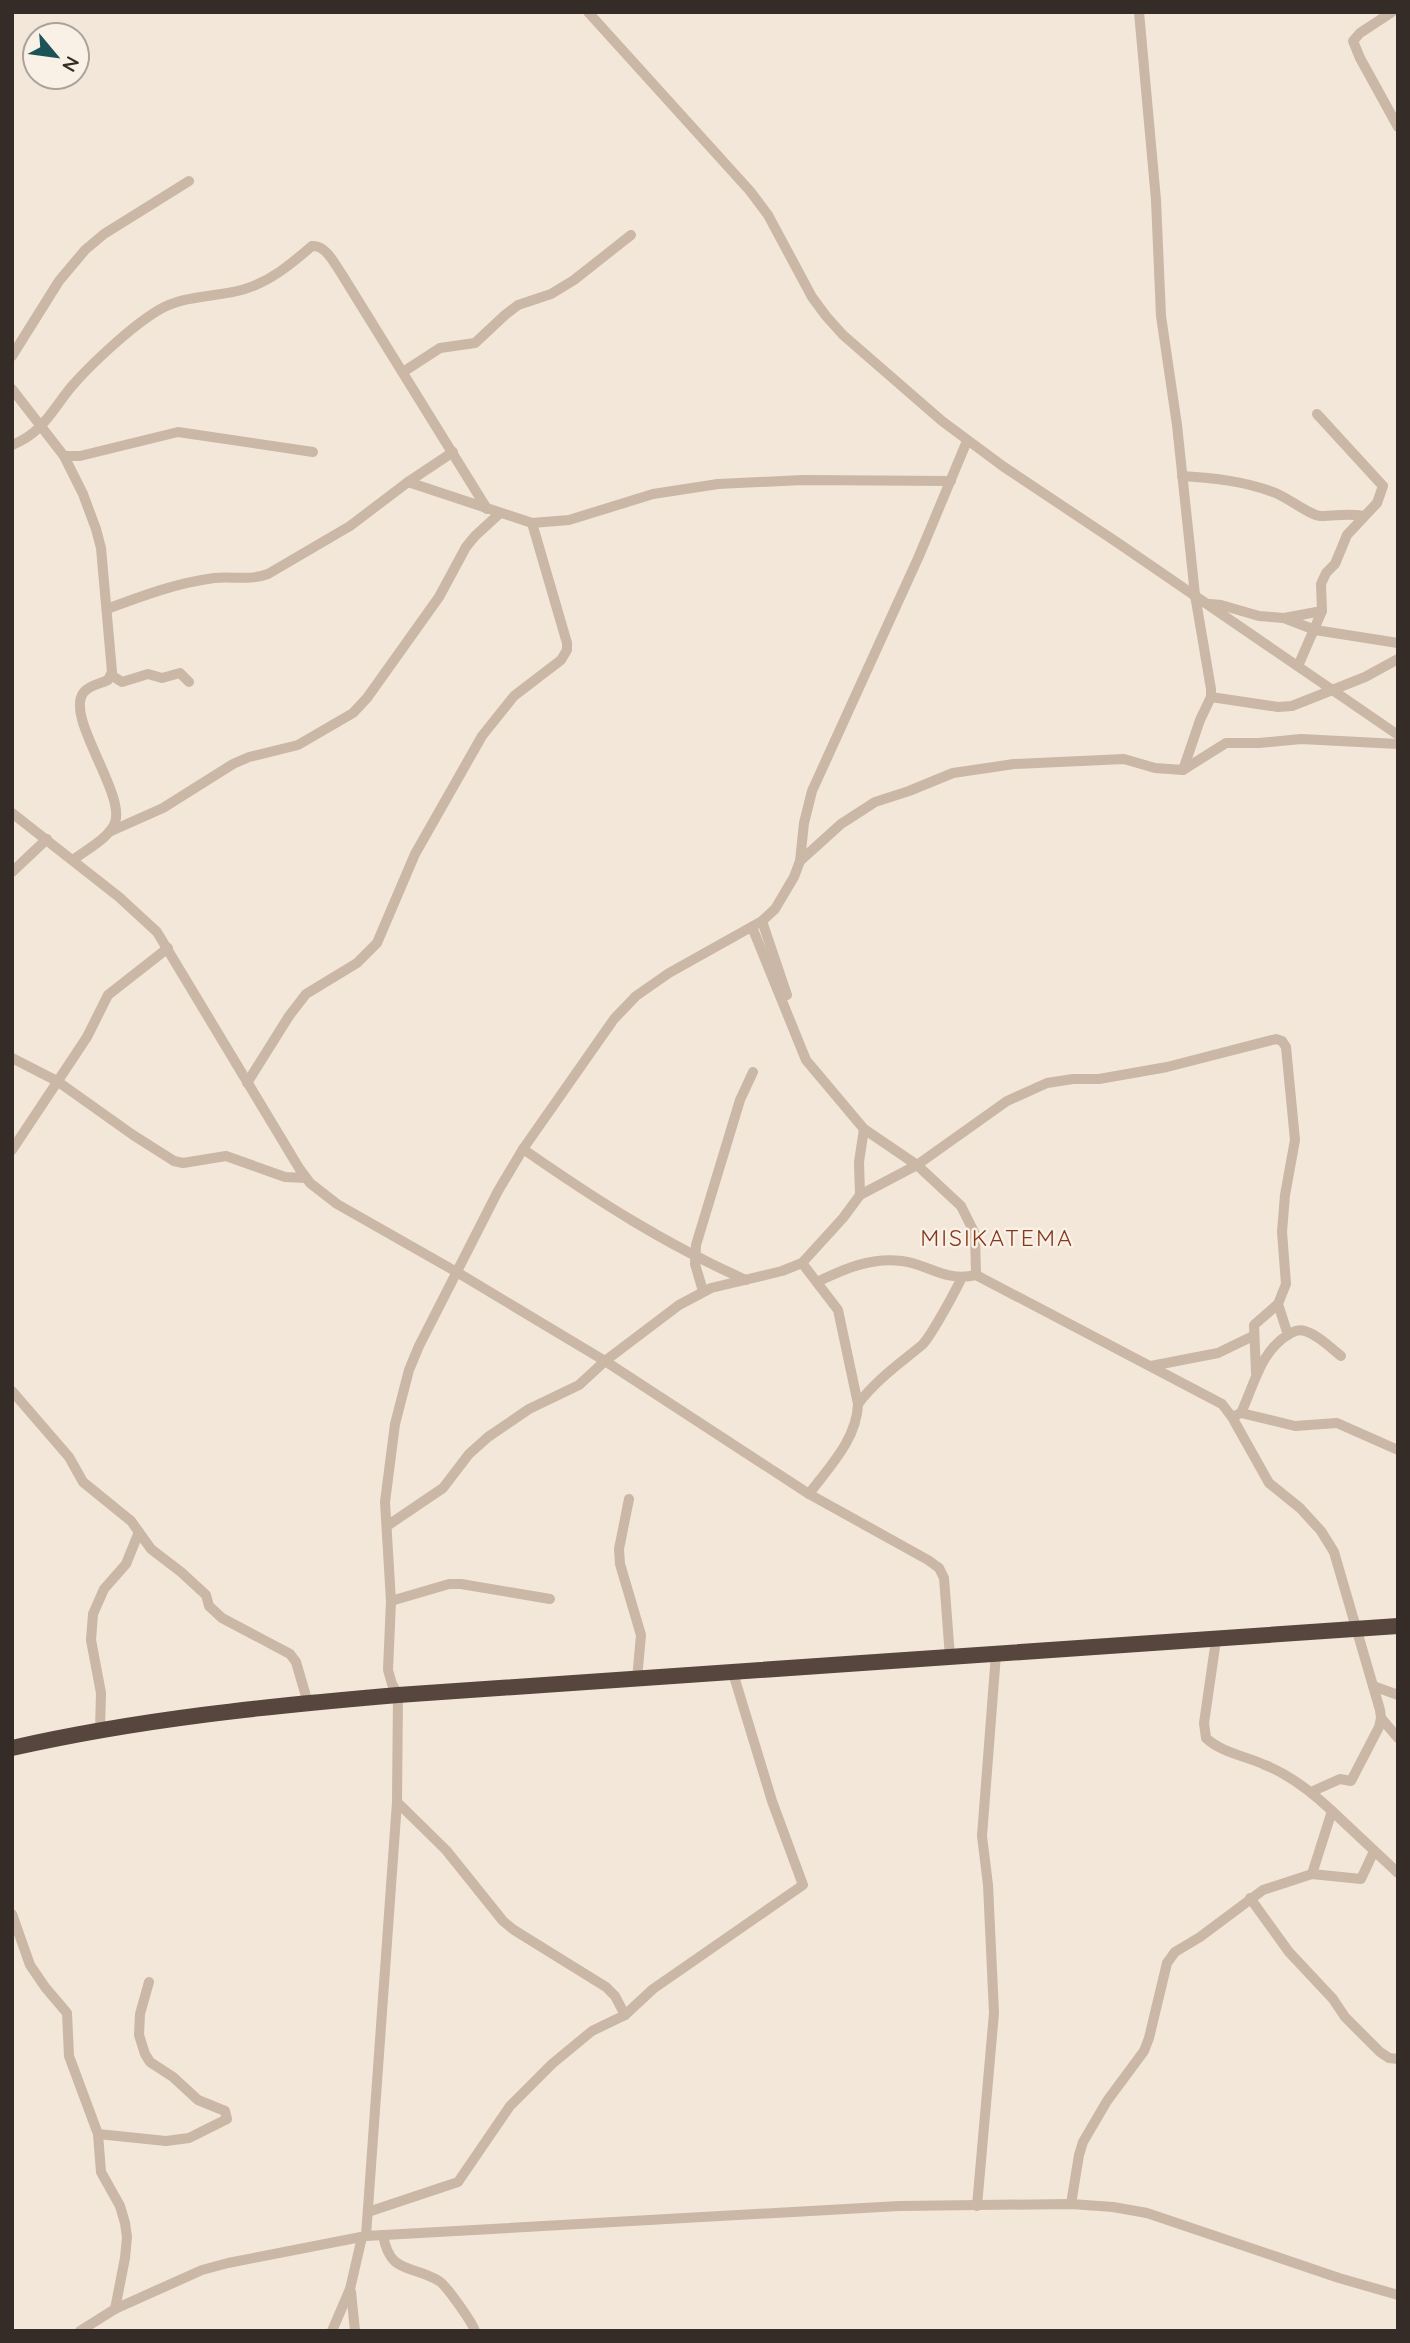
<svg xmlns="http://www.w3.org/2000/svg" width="1410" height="2343" viewBox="0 0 1410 2343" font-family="Quicksand,sans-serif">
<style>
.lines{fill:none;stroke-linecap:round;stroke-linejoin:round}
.minor{stroke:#cab7a5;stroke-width:10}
.highway{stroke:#57463d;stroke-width:16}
.labels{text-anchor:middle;stroke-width:5;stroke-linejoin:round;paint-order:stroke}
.quarter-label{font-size:23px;letter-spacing:2px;fill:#86381e;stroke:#faf1e6}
</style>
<rect width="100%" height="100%" fill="#f2e7d9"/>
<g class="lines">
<g class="minor">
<polyline points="588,12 750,191 768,215 812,297 826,316 843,335 942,421 1004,467 1118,543 1398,735"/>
<polyline points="1139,12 1156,200 1161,316 1177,425 1195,595 1211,689 1211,697 1200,720 1183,770"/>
<polyline points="1392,12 1360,33 1353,41 1360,58 1398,127"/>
<polyline points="12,356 59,281 85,250 104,234 189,181"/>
<polyline points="403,372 440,348 475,343 505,315 518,305 551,294 574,280 631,235"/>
<path d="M12,389l52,67 19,38 13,35 5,19 11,124 -4,8c-8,4 -18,5 -24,12 -21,24 45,105 30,133 -7,14 -28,25 -41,35"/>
<path d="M12,445c31,-12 40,-35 60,-59 20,-23 59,-59 85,-75 28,-17 58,-13 88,-22 26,-8 46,-25 67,-43 14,-1 22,17 29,27l146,236"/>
<polyline points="64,456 80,456 178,432 313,452"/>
<path d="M1182,476c32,2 61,5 91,16 13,4 37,24 48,24 16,0 26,-3 43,0"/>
<polyline points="408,482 532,523 569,520 653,494 718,484 803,480 951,481"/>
<polyline points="1210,604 1221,605 1259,616 1284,618 1315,630 1398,643"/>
<path d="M107,609c35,-13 69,-26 107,-31 19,-2 35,3 54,-4l82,-48 58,-44 45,-30"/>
<polyline points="1284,618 1322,611"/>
<polyline points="1298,666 1322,611 1321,584 1326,573 1335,564 1347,535 1377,503 1383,486 1317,414"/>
<polyline points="111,675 122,682 148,674 162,678 180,673 189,682"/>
<polyline points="1211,697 1278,707 1292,706 1365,677 1398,659"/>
<polyline points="12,813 119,897 157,932 299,1168 310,1183 337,1204 455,1271 605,1361 809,1494 928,1560 939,1568 944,1578 950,1657"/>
<polyline points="109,832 163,808 233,764 249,757 298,745 353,713 367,698 439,597 466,547 475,536 499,514"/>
<polyline points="800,861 841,824 875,802 909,791 953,773 1014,764 1124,759 1155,768 1183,770 1226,743 1259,743 1301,739 1398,744"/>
<polyline points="12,872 47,839"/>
<polyline points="762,921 787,995"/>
<polyline points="752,927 806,1060 864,1129 917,1165 961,1206 975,1234 976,1275"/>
<polyline points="12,1058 57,1081 133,1135 174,1161 183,1163 226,1156 285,1177 306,1178"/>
<polyline points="247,1083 289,1016 306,994 357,963 377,943 415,854 482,736 514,696 561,660 567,650 567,643 532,523"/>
<path d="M523,1149c72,50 143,96 223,131"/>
<polyline points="12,1150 87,1037 108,995 168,948"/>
<polyline points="860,1195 859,1162 864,1129"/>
<path d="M802,1263l36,47 20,94c-1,35 -29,63 -49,90"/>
<path d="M817,1282c27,-13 54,-25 85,-21 28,4 43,21 74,14l246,129 10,13 37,66 31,25 21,23 13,21 46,158 1,8 -2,9 -28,54 -11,-2 -29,13"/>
<polyline points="703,1291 695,1264 696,1245 740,1100 753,1072"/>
<polyline points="1151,1366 1218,1353 1253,1336"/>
<polyline points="1256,1373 1254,1325 1278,1304"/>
<polyline points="12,1391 69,1457 83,1482 131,1521 151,1549 181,1572 206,1595 209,1606 222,1618 290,1654 296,1662 308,1703"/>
<path d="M858,1404c18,-24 41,-40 64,-59 8,-7 34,-55 39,-66"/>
<path d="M1241,1413c14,-30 19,-61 48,-79 6,-3 10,-5 16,-3 13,4 26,17 36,25"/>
<polyline points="1232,1417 1241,1413 1295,1426 1337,1423 1398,1450"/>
<polyline points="629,1499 619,1549 620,1564 641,1635 637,1679"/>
<polyline points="387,1526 443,1488 469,1454 488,1437 529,1409 579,1385 605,1361 679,1305 711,1288 782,1271 802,1263 843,1218 860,1195 917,1165 1007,1101 1047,1083 1073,1079 1099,1079 1167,1067 1276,1039 1282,1041 1286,1047 1295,1140 1285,1195 1282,1232 1286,1284 1278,1304 1288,1335"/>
<polyline points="391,1601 449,1584 461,1584 550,1599"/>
<path d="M1216,1640l-12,83 2,15c16,15 40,18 59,27 25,10 48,28 67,46"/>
<polyline points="1373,1686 1398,1695"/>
<polyline points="1381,1718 1398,1738"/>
<polyline points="100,1730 101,1693 91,1640 93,1614 104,1589 126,1564 139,1532"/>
<polyline points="397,1802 446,1850 503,1921 514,1930 606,1987 615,1996 625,2015"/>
<polyline points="1312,1874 1332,1811 1398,1873"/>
<polyline points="1250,1898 1289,1952 1333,1999 1345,2017 1380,2052 1389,2058 1398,2059"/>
<polyline points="12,1914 30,1965 45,1987 67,2013 69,2056 98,2134 101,2172 120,2206 125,2223 127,2237 125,2258 115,2309"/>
<polyline points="98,2134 166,2141 189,2138 227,2119 225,2111 198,2100 173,2077 150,2062 145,2054 139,2035 140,2014 149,1982"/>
<polyline points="1071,2204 1079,2155 1083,2142 1107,2101 1144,2051 1149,2038 1167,1963 1175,1952 1200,1937 1263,1890 1312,1874 1361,1879 1374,1851"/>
<polyline points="977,2206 994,2013 988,1885 982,1836 996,1654"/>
<polyline points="368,2212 458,2182 510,2106 552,2064 592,2031 625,2015 653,1989 803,1885 772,1801 733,1673"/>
<path d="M383,2235c7,40 28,29 56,46 7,4 33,41 36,50"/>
<polyline points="366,2236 397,1802 398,1695 392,1684 388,1670 391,1601 385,1502 395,1424 409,1370 419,1346 498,1191 523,1149 614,1019 636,996 669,973 762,921 775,909 794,877 800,861 804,823 812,791 919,556 967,441"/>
<polyline points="351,2292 355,2331"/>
<polyline points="80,2331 115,2309 202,2270 228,2263 366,2236 899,2206 1071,2204 1113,2207 1147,2213 1339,2278 1398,2295"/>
<polyline points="332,2331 350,2289 362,2237"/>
</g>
<path class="highway" d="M12,1748c128,-29 256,-42 386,-53l1000,-69"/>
</g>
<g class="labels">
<g class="quarter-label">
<text x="997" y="1246">MISIKATEMA</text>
</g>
</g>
<rect width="1410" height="2343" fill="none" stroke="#362c27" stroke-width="28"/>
<g transform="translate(56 56) rotate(119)"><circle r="33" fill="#faf1e6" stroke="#aca29a" stroke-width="2"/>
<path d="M0-5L12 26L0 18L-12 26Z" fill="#1b5358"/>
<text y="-10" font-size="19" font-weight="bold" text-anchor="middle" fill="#362c27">N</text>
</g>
</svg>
